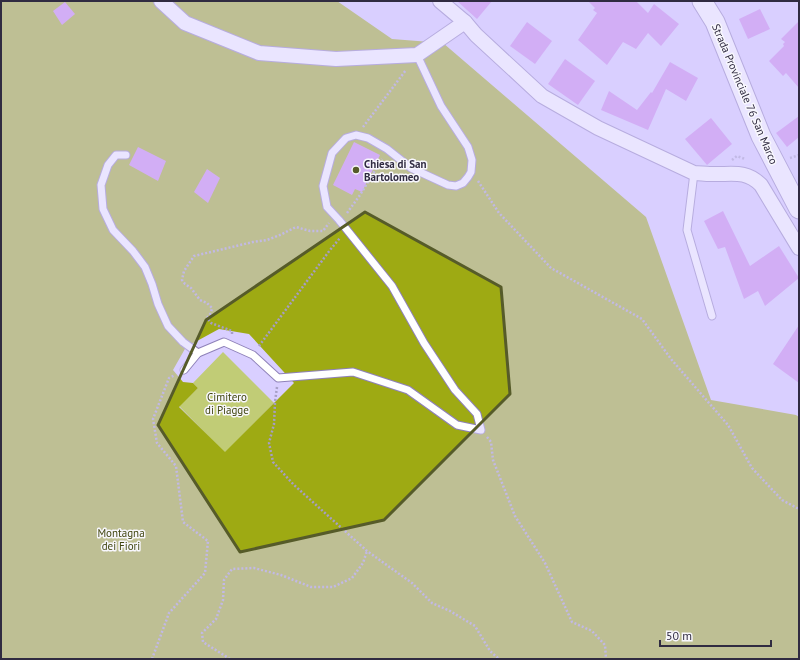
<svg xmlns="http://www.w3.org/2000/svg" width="800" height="660" viewBox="0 0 800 660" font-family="'PT Sans',sans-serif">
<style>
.green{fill:#c1cc76}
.forest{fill:#9eaa13;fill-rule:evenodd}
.building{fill:#cb86e9}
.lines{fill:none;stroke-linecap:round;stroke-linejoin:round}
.lane-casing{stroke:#8f82b9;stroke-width:9}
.street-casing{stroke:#8f82b9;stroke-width:16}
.secondary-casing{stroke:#8f82b9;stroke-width:21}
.path{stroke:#a69ec6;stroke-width:2.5;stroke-dasharray:2 2;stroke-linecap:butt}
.lane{stroke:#fff;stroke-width:7}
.street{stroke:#fff;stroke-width:14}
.secondary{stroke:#fff;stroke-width:19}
.marked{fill:none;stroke:#565b29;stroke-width:3;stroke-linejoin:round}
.poi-dot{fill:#565b29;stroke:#f8f7fd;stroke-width:1.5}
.labels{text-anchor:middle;stroke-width:3;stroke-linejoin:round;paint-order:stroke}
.street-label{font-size:11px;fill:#302b41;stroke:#f8f7fd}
.poi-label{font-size:11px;font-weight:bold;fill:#302b41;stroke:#f8f7fd;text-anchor:start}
.park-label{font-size:11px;fill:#414610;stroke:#f8f7fd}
</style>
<rect width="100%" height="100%" fill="#d9cfff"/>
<polygon class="green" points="223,352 274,403 225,453 179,406 198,388 193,383"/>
<path class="forest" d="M1,1h336l55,38 51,4 203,174 65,183 85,15 3,2v242h-798zM219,329l30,5 45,49 -69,69 -46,-45 19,-19 -5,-5 -10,-1 -10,-12 13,-23z"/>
<g class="building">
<polygon points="457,1 492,1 477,19"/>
<polygon points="588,1 636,1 648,13 654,4 679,24 661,46 648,33 636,49 623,42 607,65 578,40 597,13 593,10 595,8"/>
<polygon points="65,2 75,14 62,25 53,11"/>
<polygon points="760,9 770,29 748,39 739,19"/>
<polygon points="799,21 799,88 786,73 783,76 769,61 784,46 783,44 785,42 781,39"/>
<polygon points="527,22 552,41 535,64 510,46"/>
<polygon points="565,59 595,81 578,105 548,84"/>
<polygon points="670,62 698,78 686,101 666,89 648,130 601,110 609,91 637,110 651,92 652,93"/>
<polygon points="799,116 799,137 787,147 776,133"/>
<polygon points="711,118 732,144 707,165 685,139"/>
<polygon points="354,142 380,155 362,192 355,189 352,195 333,185"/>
<polygon points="138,147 166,161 158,181 129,165"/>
<polygon points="207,169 220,178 208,203 194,192"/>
<polygon points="723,211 750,266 779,246 799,278 765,306 758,291 744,299 725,247 718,249 704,221"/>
<polygon points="799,325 799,383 773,364"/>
</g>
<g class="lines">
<defs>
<g id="lane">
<polyline points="126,155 116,155 108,165 101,185 103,209 113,230 133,251 145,267 152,284 158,304 168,326 183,342 198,353"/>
<polyline points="694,173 687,230 712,316"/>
<polyline points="184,370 198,353 224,342 253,355 278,378 353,372 408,390 457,425 481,430 477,414 455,390 424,343 392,286 339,220 327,207 323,186 332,153 346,138 356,135 368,138 387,149 411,168 448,185 456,186 463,183 468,177 471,172 472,160 468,147 441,106 417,55"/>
</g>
<g id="street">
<polyline points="161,1 185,23 259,53 336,59 417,55 465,22"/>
<path d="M440,1l25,21 11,13 66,61 56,32 96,45c5,0 11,1 16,1 21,1 35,-5 51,11l38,63"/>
</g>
<polyline id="secondary" points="702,1 715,22 761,136 799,209"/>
</defs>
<use href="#lane" class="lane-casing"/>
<use href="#street" class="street-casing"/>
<use href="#secondary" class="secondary-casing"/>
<g class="path">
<polyline points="363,127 406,70"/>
<polyline points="790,158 799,155"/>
<polyline points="732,160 737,156 745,159"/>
<polyline points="478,181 499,213 551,268 642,319 671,359 728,425 752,468 782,500 799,509"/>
<polyline points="347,213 360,195 382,159"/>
<polyline points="232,334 232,331 211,323 207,318 211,313 212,308 207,303 200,300 191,288 185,284 182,280 184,271 194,256 253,242 267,240 280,235 296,227 310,231 323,231 329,223"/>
<polyline points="259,346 330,250 340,238"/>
<polyline points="277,387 275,402 274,424 269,443 273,462 294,485 367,551 412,583 432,603 450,611 475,626 490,651 499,659"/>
<polyline points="487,437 491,442 493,460 515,516 545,563 572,622 592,631 605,645 606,659"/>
<polyline points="152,659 169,613 205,573 208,541 183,522 176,466 157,443 153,419 169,378 175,375"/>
<polyline points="230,659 203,642 202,633 216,619 223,600 224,580 232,569 254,568 281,575 311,587 333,587 352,578 363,563 367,551"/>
</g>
<use href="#lane" class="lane"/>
<use href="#street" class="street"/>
<use href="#secondary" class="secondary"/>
</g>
<path d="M0 0H800V660H0ZM365,212l136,75 9,107 -126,126 -144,32 -82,-127 48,-105z" fill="#d9cfff" fill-opacity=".55" fill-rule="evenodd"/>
<path class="marked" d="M365,212l136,75 9,107 -126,126 -144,32 -82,-127 48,-105z"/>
<circle class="poi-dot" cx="356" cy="170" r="4"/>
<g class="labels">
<g class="street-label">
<text transform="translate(745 94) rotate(67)" y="4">Strada Provinciale 76 San Marco</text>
</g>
<g class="poi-label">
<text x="364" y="168">Chiesa di San<tspan x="364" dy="13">Bartolomeo</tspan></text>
</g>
<g class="park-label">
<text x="227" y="401">Cimitero<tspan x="227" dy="13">di Piagge</tspan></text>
<text x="121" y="537">Montagna<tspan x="121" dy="13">dei Fiori</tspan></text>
</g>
</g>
<rect width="800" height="660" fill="none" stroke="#302b41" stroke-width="4"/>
<path d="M660 640v6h111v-6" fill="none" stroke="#302b41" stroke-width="2"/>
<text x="666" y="640" font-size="12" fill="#302b41" stroke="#f8f7fd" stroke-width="3" paint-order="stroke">50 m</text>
</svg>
